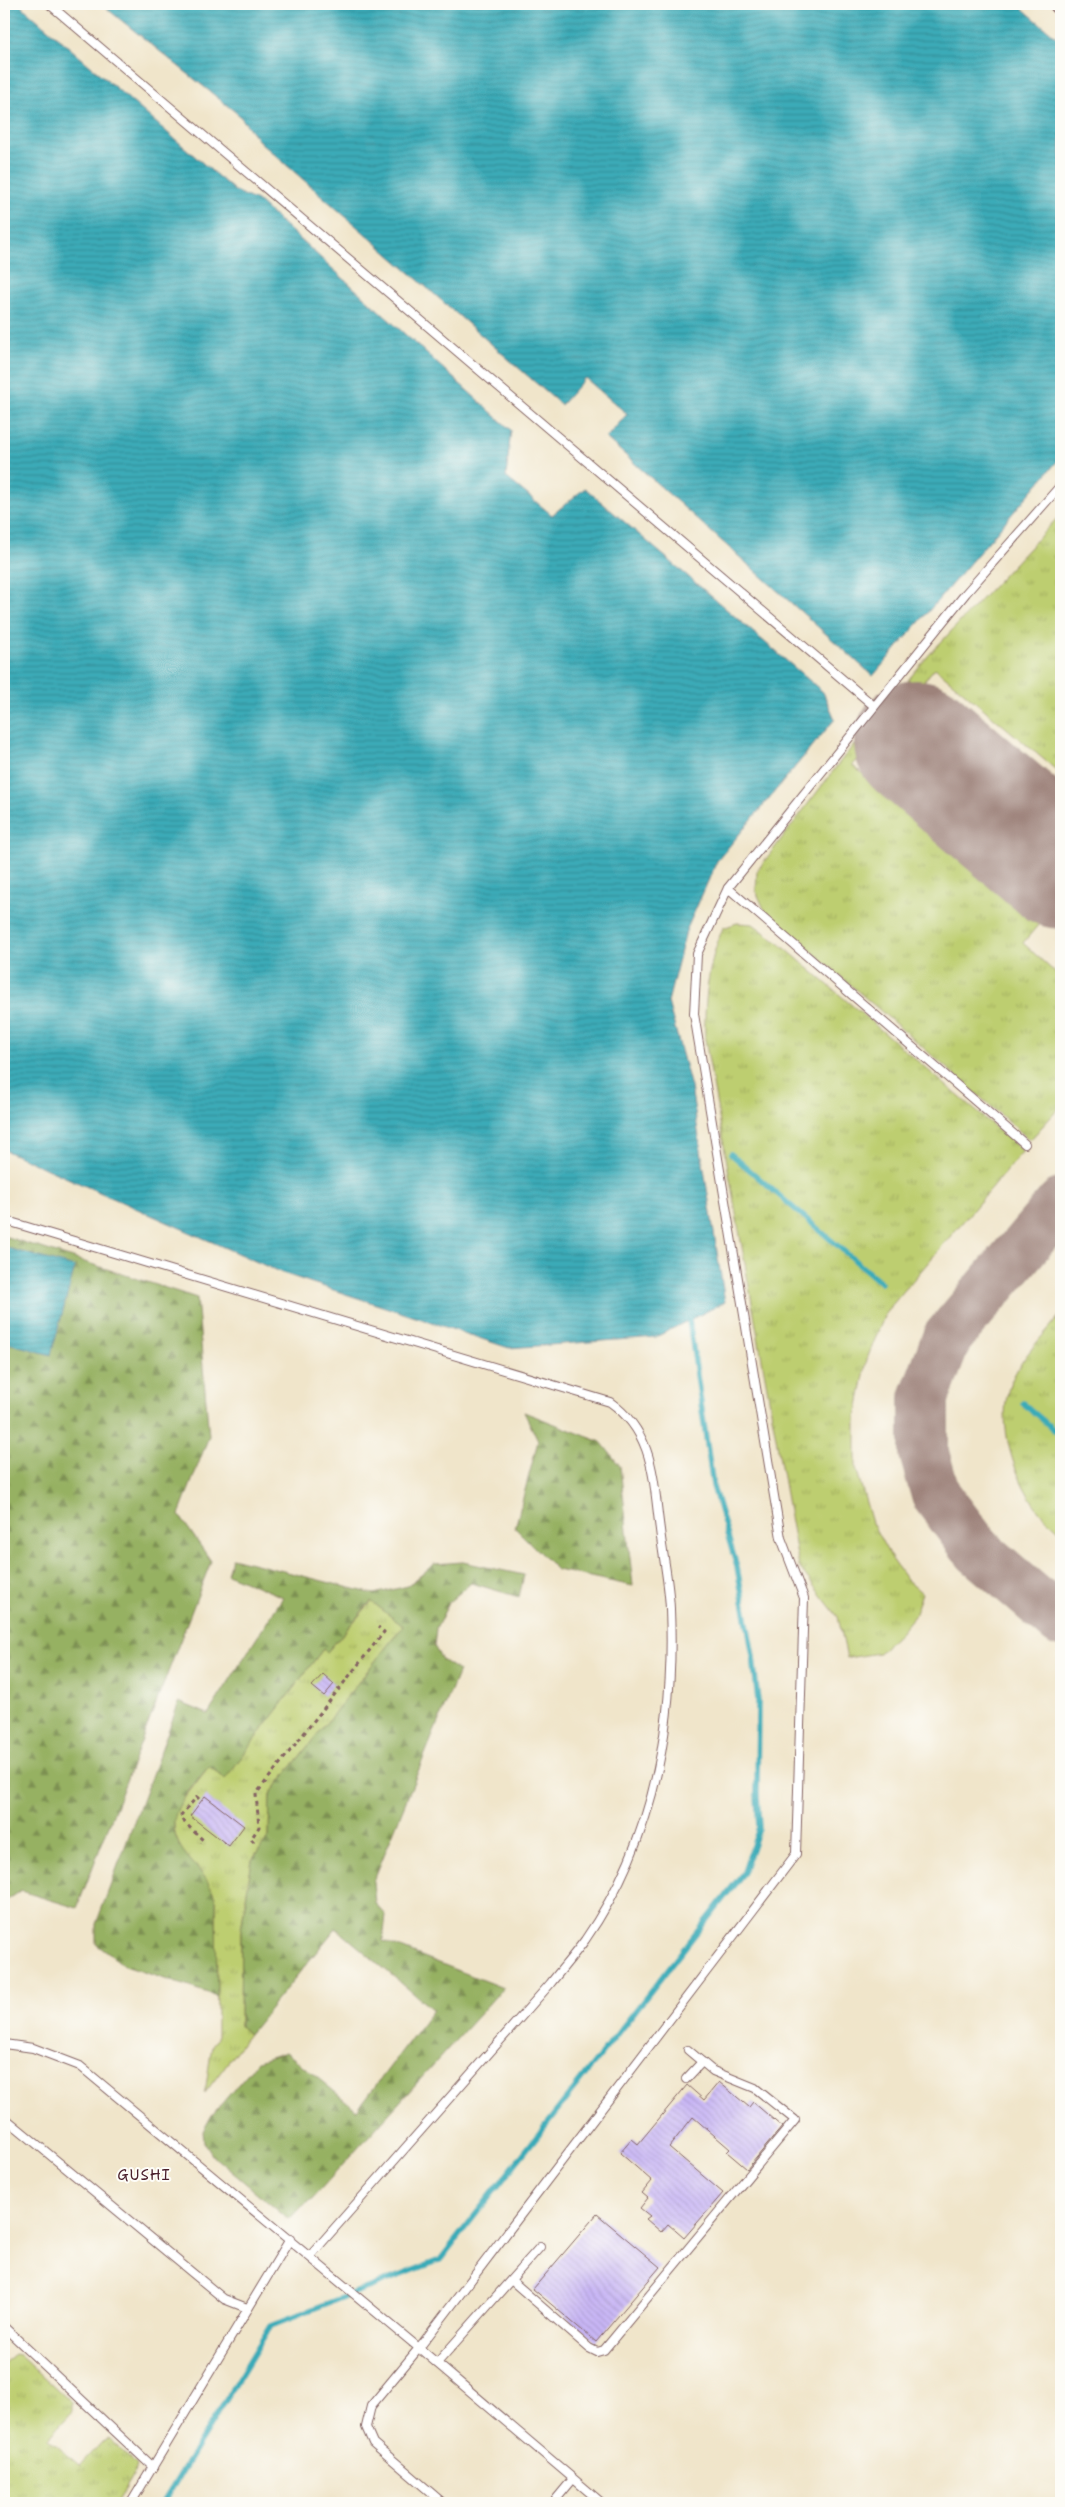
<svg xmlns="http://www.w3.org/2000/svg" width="1065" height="2507" viewBox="0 0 1065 2507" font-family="'Shantell Sans',sans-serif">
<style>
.grass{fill:url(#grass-tufts);stroke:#84764e}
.forest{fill:url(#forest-firs);stroke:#706846}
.water{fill:url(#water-rules);stroke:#426572}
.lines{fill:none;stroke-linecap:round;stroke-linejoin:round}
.stream{stroke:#3babb8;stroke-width:5.5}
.taxiway{stroke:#9d827a;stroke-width:50}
.runway{stroke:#9d827a;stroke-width:126}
.building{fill:url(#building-back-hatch)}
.service-casing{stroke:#846463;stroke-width:10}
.minor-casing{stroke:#846463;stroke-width:19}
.path{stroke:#846463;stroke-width:3;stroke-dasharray:4 4;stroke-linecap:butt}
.service{stroke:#fff;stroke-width:8}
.minor{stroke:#fff;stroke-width:16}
.labels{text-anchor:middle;stroke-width:4;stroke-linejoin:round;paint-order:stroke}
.quarter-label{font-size:15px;letter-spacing:1px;fill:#4a1f2b;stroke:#fdfcf7}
</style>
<defs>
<pattern id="grass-tufts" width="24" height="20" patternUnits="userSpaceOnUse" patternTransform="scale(1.25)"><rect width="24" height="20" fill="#bdce70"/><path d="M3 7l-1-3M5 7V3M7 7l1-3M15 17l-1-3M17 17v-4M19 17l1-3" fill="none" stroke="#a4b061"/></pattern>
<pattern id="forest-firs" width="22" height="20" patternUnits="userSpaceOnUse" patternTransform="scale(1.25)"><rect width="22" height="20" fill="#96b162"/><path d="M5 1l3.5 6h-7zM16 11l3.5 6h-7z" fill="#7c8f51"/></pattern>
<pattern id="water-rules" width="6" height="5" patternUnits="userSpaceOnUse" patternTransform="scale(1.25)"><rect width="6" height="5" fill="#3babb8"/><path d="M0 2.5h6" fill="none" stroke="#348b96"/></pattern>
<pattern id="building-back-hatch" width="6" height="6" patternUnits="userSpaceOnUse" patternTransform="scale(1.25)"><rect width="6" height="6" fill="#c8b6f5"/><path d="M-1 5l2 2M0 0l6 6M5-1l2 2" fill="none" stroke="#ad9cd2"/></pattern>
</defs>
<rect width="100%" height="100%" fill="#fdfcf7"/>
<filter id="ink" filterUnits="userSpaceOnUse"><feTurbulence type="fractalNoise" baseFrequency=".02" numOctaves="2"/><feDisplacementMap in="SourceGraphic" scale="10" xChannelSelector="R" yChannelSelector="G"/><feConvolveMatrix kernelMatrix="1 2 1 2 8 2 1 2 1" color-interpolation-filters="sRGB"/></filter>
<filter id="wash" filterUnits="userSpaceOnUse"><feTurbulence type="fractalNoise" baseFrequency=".0096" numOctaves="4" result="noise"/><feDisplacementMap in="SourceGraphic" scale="20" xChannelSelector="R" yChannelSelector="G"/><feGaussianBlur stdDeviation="1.12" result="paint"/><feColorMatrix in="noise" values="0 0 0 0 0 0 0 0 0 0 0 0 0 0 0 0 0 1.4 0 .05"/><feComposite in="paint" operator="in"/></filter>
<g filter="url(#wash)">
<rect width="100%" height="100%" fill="#f0e5ca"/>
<g class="grass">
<polygon points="1061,514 1061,774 935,668 852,765 1039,924 1023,943 1061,978 1061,1106 1030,1140 765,911 756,891 757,871 843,758 928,656"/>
<path d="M737,923l16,1 27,20 243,207 -137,161 -19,47 -11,58v51l16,55 18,33 16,23 16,14 -8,23 -14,17 -21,20 -32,5 -9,-41 -39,-50 -94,-528c-1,-37 3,-77 18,-111z"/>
<path d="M1061,1314v218c-7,-7 -16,-13 -22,-21 -25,-33 -44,-89 -28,-129 11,-26 33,-47 50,-68z"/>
<polygon points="372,1601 403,1626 270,1794 269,1837 252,1860 241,1930 240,2026 249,2034 205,2093 212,2045 217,2039 216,1900 200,1871 180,1849 175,1834 173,1818 176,1809 209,1766 224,1778 323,1649 327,1652"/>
<polygon points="15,2354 20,2355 72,2403 72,2412 48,2438 80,2466 104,2440 108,2438 136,2464 133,2476 117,2503 4,2503 4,2363"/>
</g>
<g class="forest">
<polygon points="4,1236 197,1298 209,1436 179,1515 211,1561 77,1908 21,1891 4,1902"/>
<polygon points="524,1412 601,1442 620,1466 633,1586 557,1570 515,1528 538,1441"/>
<path d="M232,1558l142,36 34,-8 26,-22 29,-2 61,13 -5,22 -48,-14 -22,19 -13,27 -2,17 8,14 17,11 -86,211 2,21 11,12 -3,26 120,47 -193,213 -22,18 -76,-64 -8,-13 -1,-11 9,-16 46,-54 28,-9 71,58 76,-100 -97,-82 -87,106 -9,-8 1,-96 11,-70 17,-23 1,-43 133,-168 -32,-25 -44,51 -4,-3 -98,130 -16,-13c-27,34 -54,56 -17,96 10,11 20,23 24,38l1,96 -92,-30 -29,-22v-20l83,-222 29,12 75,-117 -56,-23z"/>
</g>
<g class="water">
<polygon points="4,4 19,4 235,191 259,202 511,430 506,477 552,515 585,488 823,692 835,719 717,861 686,931 668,1002 691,1087 725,1302 656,1337 509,1348 282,1273 4,1150"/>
<polygon points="101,4 1017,4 1061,41 1061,457 873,676 606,438 627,414 585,378 561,405 259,141 239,115"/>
<polygon points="4,1247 75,1267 51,1355 4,1342"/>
</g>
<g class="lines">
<g class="stream">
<polyline points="731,1154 881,1283"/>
<polyline points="1023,1403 1061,1436"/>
<polyline points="163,2503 271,2325 440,2260 744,1872 759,1828 757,1795 758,1701 753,1656 737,1567 713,1486 688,1313"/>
</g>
<polyline class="taxiway" points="1061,1203 947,1338 924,1398 924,1453 936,1495 978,1551 1061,1622"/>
<polyline class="runway" points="917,743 1061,866"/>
</g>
<g id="blocks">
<g class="building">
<polygon points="323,1674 334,1684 324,1696 312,1686"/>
<polygon points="205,1796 244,1826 229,1846 190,1816"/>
<polygon points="719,2082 749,2107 753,2102 782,2127 747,2169 727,2152 730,2149 693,2117 669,2147 723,2193 684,2238 668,2224 661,2232 646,2219 650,2216 640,2208 648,2198 642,2193 652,2181 620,2153 632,2139 638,2144 687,2085 704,2100"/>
<polygon points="597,2214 660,2267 596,2342 533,2289"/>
</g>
</g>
</g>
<g filter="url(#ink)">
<use href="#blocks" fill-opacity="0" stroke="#846463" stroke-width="1"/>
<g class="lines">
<defs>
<g id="service">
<polyline points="49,4 874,706"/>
<polyline points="728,888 1025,1144"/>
<path d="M4,1220l606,182c45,32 43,78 50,128 3,26 9,53 10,79 5,117 -17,233 -85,331 -11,15 -24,30 -35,44l-240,272"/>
<polyline points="4,2044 33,2048 80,2066 419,2348 371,2406 366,2427 373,2443 443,2503"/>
<polyline points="686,2079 702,2062"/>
<polyline points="4,2117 224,2299 247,2308"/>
<polyline points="511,2280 589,2348 597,2352 604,2350 795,2120 755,2088 713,2071 688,2050"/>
<polyline points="4,2327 153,2467"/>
<polyline points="437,2363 540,2247"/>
<polyline points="131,2503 290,2239"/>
<polyline points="553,2503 573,2479"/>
<polyline points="602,2503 419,2348 796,1854 804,1598 781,1538 694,1014 697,954 728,888 966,593 1061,485"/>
</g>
<polyline id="minor" points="1058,4 1061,7"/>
</defs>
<use href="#service" class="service-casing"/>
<use href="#minor" class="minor-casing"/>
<g class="path">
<polyline points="199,1799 197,1797 181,1815 185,1823 203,1840 201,1843"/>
<polyline points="254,1842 251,1839 259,1827 256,1794 384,1632 378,1627"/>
</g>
<use href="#service" class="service"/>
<use href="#minor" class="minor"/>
</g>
</g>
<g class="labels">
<g class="quarter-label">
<text x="144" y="2180">GUSHI</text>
</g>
</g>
<rect width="1065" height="2507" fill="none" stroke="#fdfcf7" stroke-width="20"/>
</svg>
